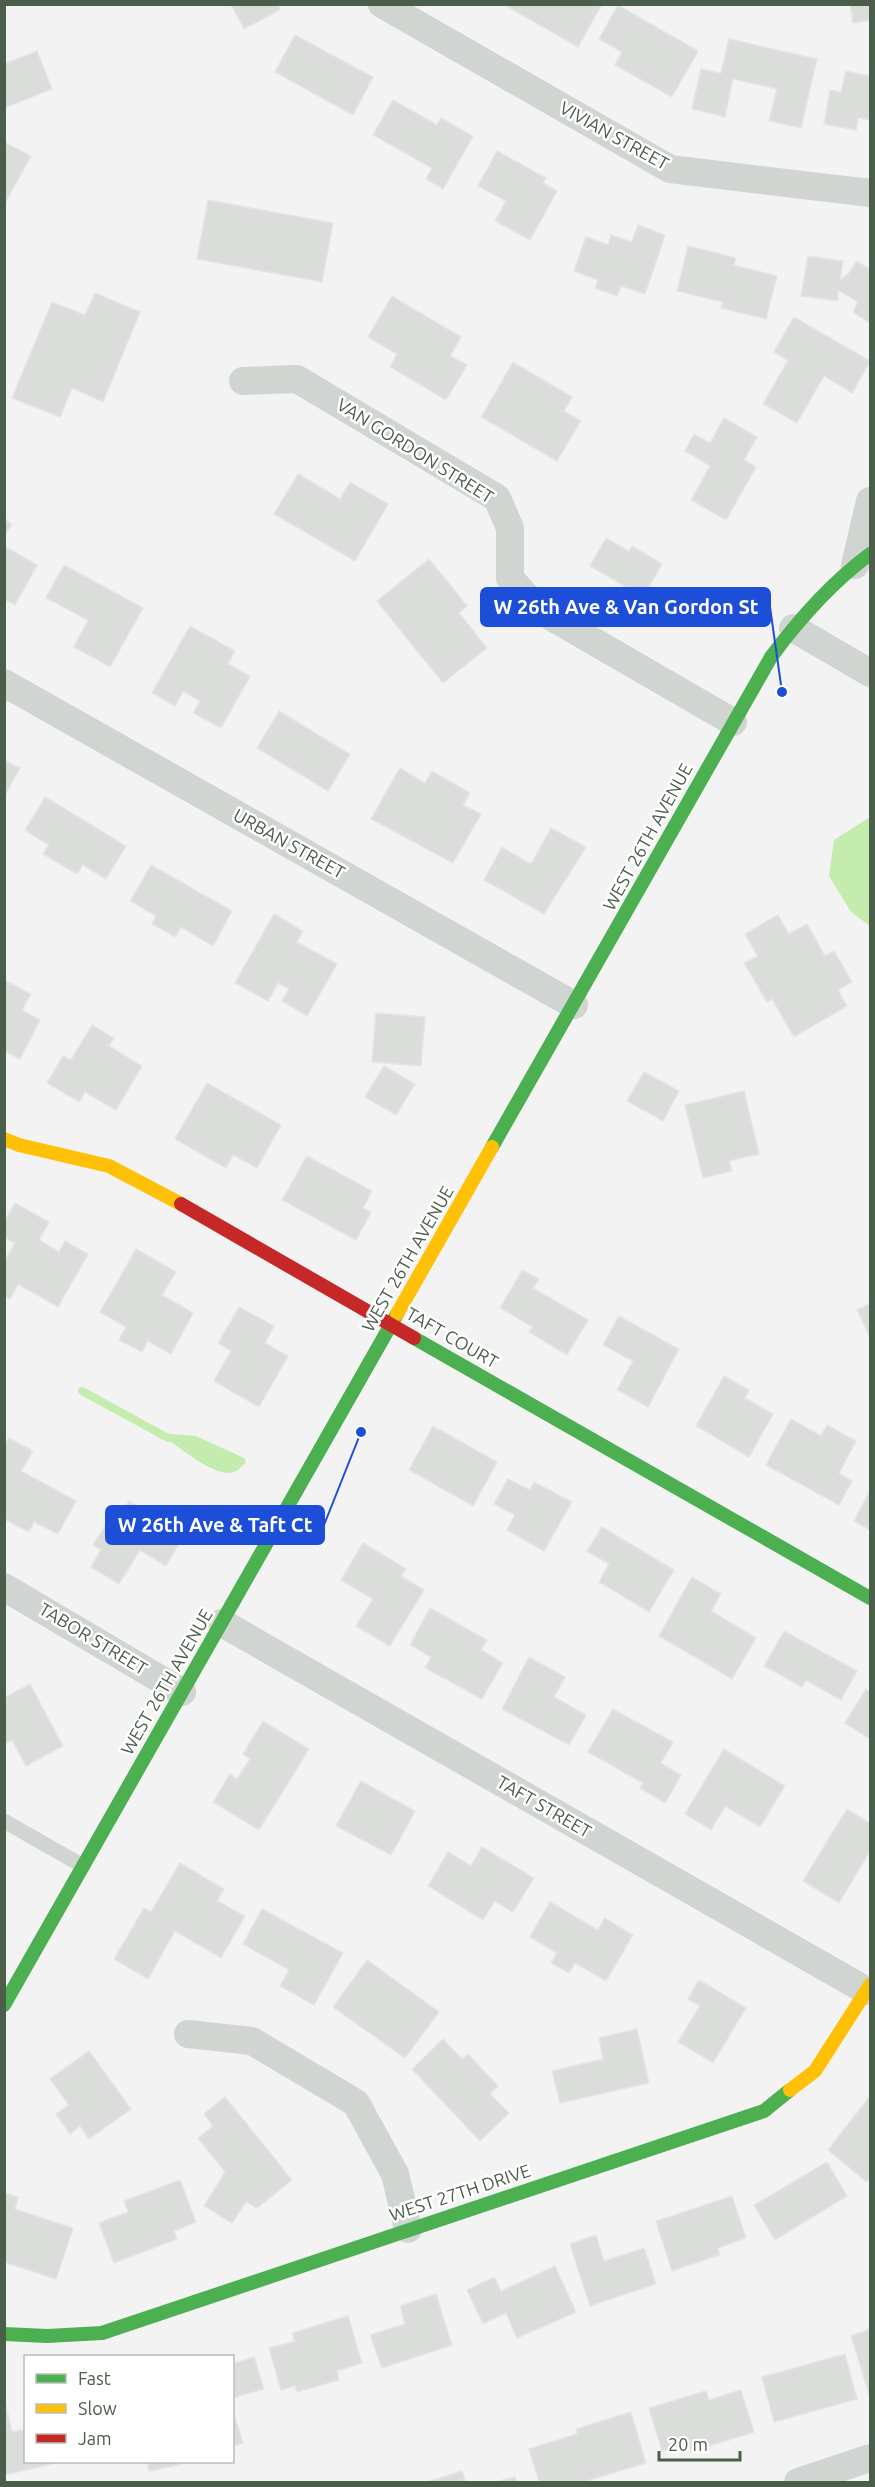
<svg xmlns="http://www.w3.org/2000/svg" width="875" height="2487" viewBox="0 0 875 2487" font-family="Ubuntu,sans-serif">
<style>
.water{fill:#c4ecaf}
.lines{fill:none;stroke-linecap:round;stroke-linejoin:round}
.stream{stroke:#c4ecaf;stroke-width:8}
.building{fill:#daddda;stroke:#e4e5e4;stroke-width:1.5}
.lane{stroke:#d1d5d1;stroke-width:15}
.street{stroke:#d1d5d1;stroke-width:28}
.fast{stroke:#4caf50;stroke-width:14}
.slow{stroke:#ffc107;stroke-width:14}
.jam{stroke:#c62828;stroke-width:14}
.labels{text-anchor:middle;stroke-width:5;stroke-linejoin:round;paint-order:stroke}
.street-label{font-size:18px;fill:#4b5e4a;stroke:#fff}
.leader{fill:none;stroke:#1d4ed8;stroke-width:2}
.callout-dot{fill:#1d4ed8;stroke:#fff;stroke-width:2}
.callout{fill:#1d4ed8;stroke:#1d4ed8;stroke-width:2}
.callout-label{font-size:20px;text-anchor:middle;font-weight:bold;fill:#fff}
</style>
<rect width="100%" height="100%" fill="#f3f3f3"/>
<g class="water">
<polygon points="870,817 870,926 851,912 829,876 834,840"/>
<path d="M160,1433l36,3 48,22 2,5c-4,3 -8,8 -12,9 -17,8 -61,-29 -74,-39z"/>
</g>
<g class="lines">
<polyline class="stream" points="82,1391 168,1438"/>
</g>
<g class="building">
<polygon points="231,4 278,4 280,10 244,29"/>
<polygon points="503,4 602,4 578,47"/>
<polygon points="850,4 870,4 870,20 853,23"/>
<polygon points="618,5 698,51 672,97 615,65 622,52 599,39"/>
<polygon points="295,35 373,77 353,115 275,72"/>
<polygon points="729,39 817,59 801,128 769,121 777,89 733,79 725,117 692,109 701,69 721,73"/>
<polygon points="37,51 52,89 4,108 4,64"/>
<polygon points="846,71 870,76 870,120 858,118 856,130 824,124 830,90 841,92"/>
<polygon points="393,100 437,125 441,118 473,136 443,189 426,179 432,168 373,135"/>
<polygon points="4,142 31,156 5,203 4,203"/>
<polygon points="497,151 546,178 543,183 557,191 530,240 495,221 506,201 478,186"/>
<polygon points="208,200 333,223 322,282 197,259"/>
<polygon points="638,225 665,235 645,294 621,286 617,296 595,288 598,280 574,271 586,237 608,245 611,235 632,242"/>
<polygon points="688,246 736,258 734,265 777,276 766,319 721,308 723,302 677,291"/>
<polygon points="808,256 843,261 840,280 848,274 857,261 870,269 870,323 853,312 858,302 838,290 838,301 801,296"/>
<polygon points="95,293 140,312 103,402 72,388 60,417 12,398 52,302 85,315"/>
<polygon points="392,296 461,337 450,356 467,365 446,400 390,367 397,354 368,337"/>
<polygon points="794,317 870,361 852,393 824,376 797,423 763,404 788,360 774,352"/>
<polygon points="513,362 572,397 564,411 581,421 557,461 481,417"/>
<polygon points="724,418 757,437 744,460 756,467 726,520 691,500 710,466 685,451 694,434 710,443"/>
<polygon points="298,474 340,499 350,482 388,504 355,561 274,514"/>
<polygon points="4,519 12,524 4,537"/>
<polygon points="606,538 629,551 632,546 662,564 643,597 590,566"/>
<polygon points="4,546 37,565 15,605 4,599"/>
<polygon points="429,559 467,606 459,613 487,648 443,683 377,601"/>
<polygon points="64,565 143,608 110,667 74,647 88,620 46,598"/>
<polygon points="190,626 235,651 228,664 250,676 221,728 193,713 200,701 183,691 175,706 152,693"/>
<polygon points="279,711 350,754 328,791 257,748"/>
<polygon points="4,760 20,768 4,797"/>
<polygon points="400,768 425,783 432,771 470,793 463,805 481,814 453,863 371,819"/>
<polygon points="45,797 126,846 106,879 83,865 77,874 43,854 49,845 25,830"/>
<polygon points="551,828 586,847 544,914 484,880 502,847 531,864"/>
<polygon points="151,865 232,911 213,946 181,927 175,937 152,924 156,916 130,901"/>
<polygon points="274,914 303,931 297,942 337,964 307,1016 282,1001 289,989 278,983 268,1001 235,983"/>
<polygon points="778,915 789,934 807,924 825,956 834,951 852,982 838,990 847,1006 794,1037 772,999 767,1002 744,963 758,956 745,934"/>
<polygon points="4,980 31,994 22,1010 40,1020 20,1059 4,1051"/>
<polygon points="376,1013 425,1017 421,1066 372,1062"/>
<polygon points="92,1025 114,1038 109,1046 142,1066 116,1110 85,1092 79,1102 47,1083 63,1056 71,1060"/>
<polygon points="384,1066 415,1084 396,1115 365,1097"/>
<polygon points="644,1072 679,1091 663,1121 627,1101"/>
<polygon points="207,1083 281,1125 257,1168 233,1155 226,1168 175,1139"/>
<polygon points="744,1091 759,1154 729,1161 732,1171 703,1178 685,1105"/>
<polygon points="307,1156 372,1191 363,1208 371,1212 356,1240 282,1200"/>
<polygon points="15,1203 49,1222 39,1240 59,1252 65,1241 88,1254 58,1307 18,1284 10,1299 4,1296 4,1262 15,1243 4,1237 4,1222"/>
<polygon points="136,1249 176,1272 162,1295 193,1313 171,1354 148,1341 142,1352 119,1340 126,1327 100,1312"/>
<polygon points="522,1270 539,1279 533,1288 588,1320 567,1355 529,1332 533,1327 500,1308"/>
<polygon points="870,1303 870,1337 857,1310"/>
<polygon points="239,1307 274,1326 265,1343 288,1356 259,1407 214,1381 231,1351 218,1343"/>
<polygon points="619,1316 679,1349 648,1407 617,1390 633,1361 603,1345"/>
<polygon points="724,1376 749,1390 745,1398 773,1414 749,1457 696,1426"/>
<polygon points="791,1419 821,1436 827,1425 856,1441 839,1473 852,1481 839,1505 766,1465"/>
<polygon points="433,1426 497,1462 473,1506 409,1470"/>
<polygon points="9,1438 33,1451 21,1471 76,1501 58,1534 34,1522 29,1532 4,1519 4,1445"/>
<polygon points="508,1479 530,1490 534,1482 572,1502 544,1551 507,1530 515,1515 494,1504"/>
<polygon points="870,1490 870,1530 854,1521"/>
<polygon points="129,1501 184,1535 166,1566 140,1550 119,1584 91,1567 101,1550 93,1545 107,1523 113,1527"/>
<polygon points="602,1527 674,1570 649,1612 599,1582 609,1564 587,1551"/>
<polygon points="363,1543 406,1569 401,1576 424,1590 390,1646 356,1626 373,1599 341,1580"/>
<polygon points="692,1577 721,1594 711,1611 756,1638 732,1679 659,1636"/>
<polygon points="430,1608 487,1640 481,1650 503,1663 482,1699 425,1668 431,1657 410,1645"/>
<polygon points="784,1631 857,1671 841,1700 806,1680 802,1687 764,1666"/>
<polygon points="529,1657 565,1677 554,1697 586,1715 569,1745 502,1709"/>
<polygon points="30,1684 63,1746 26,1766 12,1740 4,1744 4,1698"/>
<polygon points="866,1689 870,1692 870,1739 845,1723"/>
<polygon points="613,1709 673,1742 661,1763 681,1775 665,1803 640,1788 643,1783 588,1752"/>
<polygon points="263,1721 309,1749 259,1830 213,1802 230,1774 237,1779 250,1759 243,1754"/>
<polygon points="724,1749 785,1786 760,1827 725,1806 711,1830 685,1814"/>
<polygon points="361,1781 415,1811 391,1855 336,1826"/>
<polygon points="847,1809 870,1823 870,1851 839,1903 803,1881"/>
<polygon points="482,1847 534,1878 513,1912 495,1901 483,1920 428,1886 448,1852 471,1866"/>
<polygon points="180,1863 224,1889 217,1901 245,1916 221,1958 175,1931 148,1979 114,1959 144,1908 151,1912"/>
<polygon points="550,1902 598,1930 605,1918 633,1935 606,1981 575,1963 569,1973 551,1963 557,1953 530,1937"/>
<polygon points="262,1909 343,1953 314,2005 280,1986 289,1970 243,1944"/>
<polygon points="367,1960 439,2012 405,2058 333,2007"/>
<polygon points="699,1980 746,2008 713,2063 678,2042 700,2006 688,1999"/>
<polygon points="637,2029 649,2083 560,2103 552,2071 603,2059 599,2038"/>
<polygon points="443,2039 462,2059 468,2054 498,2086 490,2094 509,2113 480,2141 412,2069"/>
<polygon points="89,2051 131,2109 89,2139 80,2126 70,2134 56,2114 69,2105 50,2079"/>
<polygon points="870,2096 870,2177 867,2182 828,2150"/>
<polygon points="225,2097 292,2180 257,2208 246,2202 232,2223 204,2206 225,2172 198,2138 213,2126 204,2114"/>
<polygon points="827,2162 847,2196 775,2240 754,2205"/>
<polygon points="180,2180 196,2222 174,2231 177,2239 114,2263 99,2223 128,2212 124,2201"/>
<polygon points="4,2193 18,2197 15,2209 73,2228 56,2279 4,2262"/>
<polygon points="732,2196 746,2238 718,2248 720,2255 672,2271 656,2221"/>
<polygon points="596,2235 604,2261 644,2248 656,2284 590,2306 570,2244"/>
<polygon points="555,2266 576,2312 517,2338 506,2313 483,2324 467,2290 494,2277 501,2291"/>
<polygon points="436,2294 452,2345 382,2368 370,2335 405,2324 400,2306"/>
<polygon points="348,2316 362,2363 337,2371 339,2380 297,2392 295,2386 281,2390 269,2348 295,2341 292,2333"/>
<polygon points="870,2329 870,2393 869,2394 851,2336"/>
<polygon points="845,2354 857,2399 774,2422 762,2377"/>
<polygon points="254,2357 264,2389 232,2398 232,2364"/>
<polygon points="741,2390 754,2432 691,2452 688,2443 662,2451 649,2408 706,2391 709,2400"/>
<polygon points="6,2406 12,2432 26,2429 26,2462 61,2462 4,2475"/>
<polygon points="232,2407 243,2443 232,2447"/>
<polygon points="631,2412 646,2463 583,2482 539,2482 529,2449 577,2434 576,2429"/>
<polygon points="147,2462 178,2462 179,2465 149,2471"/>
<polygon points="462,2471 466,2482 427,2482"/>
<polygon points="515,2477 517,2482 495,2482"/>
</g>
<g class="lines">
<polyline class="lane" points="4,1821 83,1866"/>
<g class="street">
<polyline points="382,4 670,169 870,193"/>
<polyline points="243,381 297,379 497,498 510,528 510,578 536,608 733,722"/>
<polyline points="855,565 870,501"/>
<polyline points="793,628 870,673"/>
<polyline points="4,683 574,1005"/>
<polyline points="4,1587 182,1692"/>
<polyline points="222,1623 867,1991"/>
<polyline points="188,2034 252,2041 356,2103 395,2174 408,2229"/>
<polyline points="798,2482 870,2458"/>
</g>
<g class="fast">
<path d="M492,1147l279,-490c29,-39 60,-74 99,-103"/>
<polyline points="414,1338 870,1598"/>
<polyline points="4,2005 397,1314"/>
<polyline points="4,2334 47,2336 102,2333 764,2111 790,2090"/>
</g>
<g class="slow">
<polyline points="4,1139 19,1145 109,1166 181,1204"/>
<polyline points="397,1314 492,1147"/>
<polyline points="790,2090 815,2071 870,1985"/>
</g>
<polyline class="jam" points="181,1204 414,1338"/>
</g>
<g class="labels">
<g class="street-label">
<text transform="translate(614 136) rotate(29)" y="6">VIVIAN STREET</text>
<text transform="translate(415 451) rotate(32)" y="6">VAN GORDON STREET</text>
<text transform="translate(648 837) rotate(-61)" y="6">WEST 26TH AVENUE</text>
<text transform="translate(289 844) rotate(29)" y="6">URBAN STREET</text>
<text transform="translate(408 1259) rotate(-60)" y="6">WEST 26TH AVENUE</text>
<text transform="translate(452 1338) rotate(30)" y="6">TAFT COURT</text>
<text transform="translate(93 1639) rotate(31)" y="6">TABOR STREET</text>
<text transform="translate(167 1682) rotate(-60)" y="6">WEST 26TH AVENUE</text>
<text transform="translate(544 1807) rotate(30)" y="6">TAFT STREET</text>
<text transform="translate(460 2193) rotate(-18)" y="6">WEST 27TH DRIVE</text>
</g>
</g>
<path class="leader" d="M782 692L770 607M361 1432L324 1525"/>
<g class="callout-dot">
<circle cx="782" cy="692" r="6"/>
<circle cx="361" cy="1432" r="6"/>
</g>
<g class="callout">
<rect x="481" y="588" width="289" height="38" rx="6"/>
<rect x="106" y="1506" width="218" height="38" rx="6"/>
</g>
<g class="callout-label">
<text x="626" y="614">W 26th Ave &amp; Van Gordon St</text>
<text x="215" y="1532">W 26th Ave &amp; Taft Ct</text>
</g>
<rect width="875" height="2487" fill="none" stroke="#4b5e4a" stroke-width="12"/>
<rect x="24" y="2355" width="210" height="108" fill="#ffffff" stroke="#b7bfb7" stroke-width="1.5"/>
<rect x="36" y="2374" width="30" height="9" fill="#4caf50" stroke="#b7bfb7" stroke-width="1.5"/>
<text x="78" y="2385" font-size="18" fill="#4b5e4a">Fast</text>
<rect x="36" y="2404" width="30" height="9" fill="#ffc107" stroke="#b7bfb7" stroke-width="1.5"/>
<text x="78" y="2415" font-size="18" fill="#4b5e4a">Slow</text>
<rect x="36" y="2434" width="30" height="9" fill="#c62828" stroke="#b7bfb7" stroke-width="1.5"/>
<text x="78" y="2445" font-size="18" fill="#4b5e4a">Jam</text>
<path d="M659 2451v9h81v-9" fill="none" stroke="#4b5e4a" stroke-width="3"/>
<text x="668" y="2451" font-size="18" fill="#4b5e4a" stroke="#ffffff" stroke-width="4.5" paint-order="stroke">20 m</text>
</svg>
